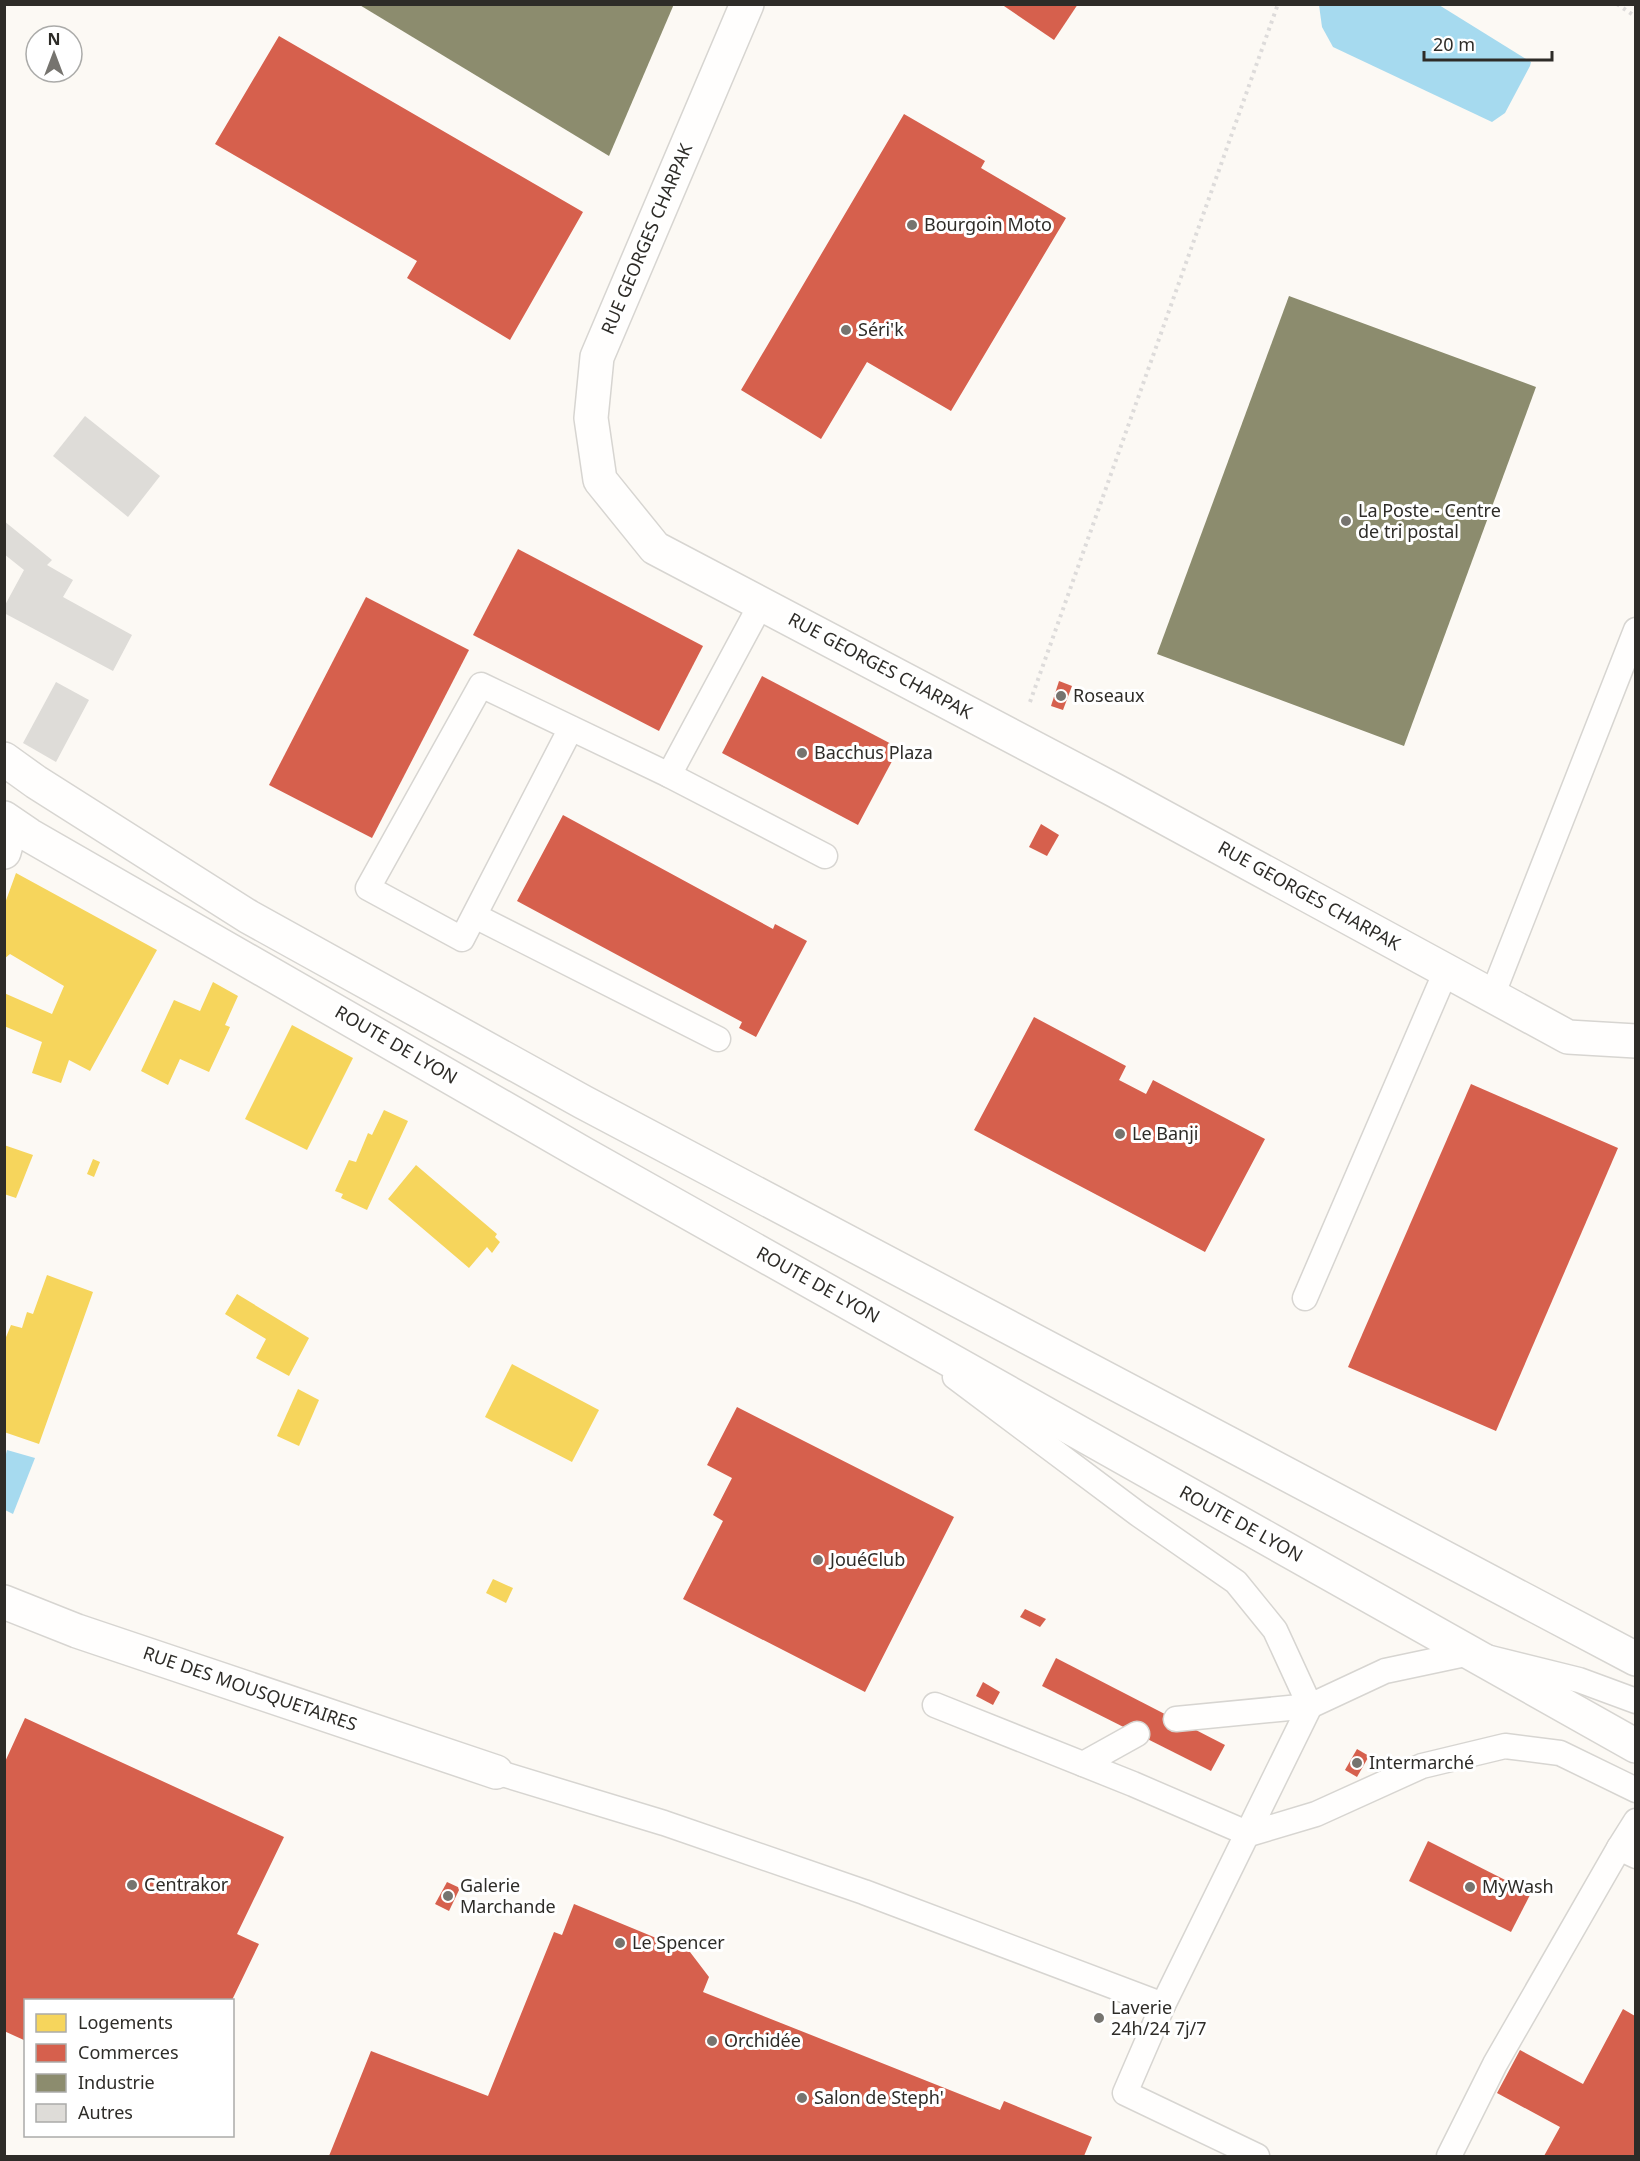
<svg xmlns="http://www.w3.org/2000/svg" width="1640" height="2161" viewBox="0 0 1640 2161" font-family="'Noto Sans',sans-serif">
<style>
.water{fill:#a6daef}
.homes{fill:#f6d55c}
.shops{fill:#d6604d}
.industry{fill:#8c8c6e}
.building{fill:#dedcd8}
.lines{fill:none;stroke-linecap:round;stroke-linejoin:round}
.lane-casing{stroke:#d7d5d1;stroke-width:27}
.street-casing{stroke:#d7d5d1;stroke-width:36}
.secondary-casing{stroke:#d7d5d1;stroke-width:36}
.path{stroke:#dddbda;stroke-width:4;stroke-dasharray:3 4.5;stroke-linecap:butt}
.lane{stroke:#fffefd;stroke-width:24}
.street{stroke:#fffefd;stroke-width:33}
.secondary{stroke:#fffefd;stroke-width:33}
.poi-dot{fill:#76746f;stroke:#fff;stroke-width:2}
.labels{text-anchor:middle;stroke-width:6;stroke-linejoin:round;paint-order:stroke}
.poi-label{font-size:18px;fill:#2e2c28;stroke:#fff;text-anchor:start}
.street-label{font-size:18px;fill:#2e2c28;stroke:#fff}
</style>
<rect width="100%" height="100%" fill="#fcf9f4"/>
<g class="water">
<polygon points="1319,5 1439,5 1531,62 1530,66 1505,113 1492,122 1333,47 1322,27"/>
<polygon points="7,1450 35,1458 13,1514 5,1510 5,1458"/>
</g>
<g class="homes">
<polygon points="16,873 157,950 90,1071 69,1060 61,1083 32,1073 42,1042 4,1026 4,993 52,1014 64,986 10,954 4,959 4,906"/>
<polygon points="213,982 238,996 225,1025 230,1027 209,1072 180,1059 168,1085 141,1071 174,1000 200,1011"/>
<polygon points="292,1025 353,1058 307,1150 245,1119"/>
<polygon points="384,1110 408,1121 367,1210 341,1198 343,1194 335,1191 349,1160 356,1162 368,1133 372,1135"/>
<polygon points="4,1145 33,1155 16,1198 4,1194"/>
<polygon points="93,1159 100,1162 94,1177 87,1174"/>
<polygon points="416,1165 497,1234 495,1237 500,1242 492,1253 487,1247 469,1268 388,1199"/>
<polygon points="47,1275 93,1292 39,1444 4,1432 4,1342 11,1325 22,1328 27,1312 33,1314"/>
<polygon points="237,1294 309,1338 289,1376 256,1358 266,1339 225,1314"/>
<polygon points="512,1364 599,1410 572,1462 485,1417"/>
<polygon points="298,1389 319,1400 299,1446 277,1436"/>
<polygon points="493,1579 513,1588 506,1603 486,1593"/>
</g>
<g class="shops">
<polygon points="1001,4 1078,4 1054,40"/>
<polygon points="279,36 583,212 510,340 407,278 417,261 215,144"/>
<polygon points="904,114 985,161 981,168 1066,218 951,411 867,362 821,439 741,390"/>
<polygon points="518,549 703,646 659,731 473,635"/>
<polygon points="366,597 469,650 372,838 269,785"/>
<polygon points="762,676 899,748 858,825 722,753"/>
<polygon points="1059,681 1072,686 1063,710 1051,706"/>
<polygon points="563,815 773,929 775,924 807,941 756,1037 739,1028 742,1022 517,901"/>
<polygon points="1041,824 1059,835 1047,856 1029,847"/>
<polygon points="1034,1017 1126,1066 1119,1080 1146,1094 1153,1080 1265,1139 1205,1252 974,1130"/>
<polygon points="1471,1084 1618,1148 1496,1431 1348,1367"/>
<polygon points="737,1407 954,1517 865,1692 683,1599 723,1521 713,1515 732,1478 707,1465"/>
<polygon points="1025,1609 1046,1619 1040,1627 1020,1617"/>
<polygon points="1056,1658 1225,1745 1211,1771 1042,1686"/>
<polygon points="983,1682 1000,1692 993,1705 976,1696"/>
<polygon points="25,1718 284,1837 237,1934 259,1944 232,2000 26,2000 26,2041 4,2031 4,1764"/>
<polygon points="1357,1749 1369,1756 1357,1777 1345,1770"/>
<polygon points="1428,1841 1531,1893 1511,1932 1409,1881"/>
<polygon points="447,1882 460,1888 449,1911 435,1904"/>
<polygon points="574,1904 690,1952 709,1977 703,1992 1000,2110 1004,2101 1092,2137 1084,2156 329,2156 371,2051 488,2096 554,1932 562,1935"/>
<polygon points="1623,2009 1635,2016 1635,2156 1544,2156 1560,2127 1497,2093 1520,2050 1583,2084"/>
</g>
<g class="industry">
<polygon points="358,4 674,4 609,156"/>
<polygon points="1289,296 1536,387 1404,746 1157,654"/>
</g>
<g class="building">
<polygon points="85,416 160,476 128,517 53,456"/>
<polygon points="4,521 52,560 47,565 73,580 63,597 132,635 113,671 4,613 4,607 24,570 4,554"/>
<polygon points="56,682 89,700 56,762 23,743"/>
</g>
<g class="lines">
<defs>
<g id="lane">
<polyline points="571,728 462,939 368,888 481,685 669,775 825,856"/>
<polyline points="669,775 761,604"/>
<polyline points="475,916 718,1039"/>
<polyline points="1492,996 1636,630"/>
<polyline points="1305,1298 1446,971"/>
<polyline points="955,1377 1138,1514 1236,1582 1275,1630 1310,1706"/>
<polyline points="935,1705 1133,1784 1249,1834 1316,1814 1422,1766 1505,1746 1560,1753 1636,1790"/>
<polyline points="1176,1719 1310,1706 1385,1671 1470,1653 1579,1680 1636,1701"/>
<polyline points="1083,1764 1137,1734"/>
<polyline points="496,1772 664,1823 864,1892 1163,2005"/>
<polyline points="1619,1848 1636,1821"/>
<polyline points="1257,2156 1125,2093 1163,2005 1310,1706"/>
<polyline points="1449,2156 1495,2064 1619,1848 1636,1856"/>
</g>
<g id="street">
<polyline points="747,4 597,357 591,418 600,480 655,548 1114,790 1568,1037 1636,1041"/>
<polyline points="4,852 12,824"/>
<polyline points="4,1602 77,1631 496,1772"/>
</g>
<g id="secondary">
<polyline points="4,759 36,782 249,917 583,1102 1636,1659"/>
<polyline points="4,818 29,835 584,1154 1636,1746"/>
</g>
</defs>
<use href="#lane" class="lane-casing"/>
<use href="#street" class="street-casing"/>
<use href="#secondary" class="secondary-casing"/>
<g class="path">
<polyline points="1617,4 1636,17"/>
<polyline points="1030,702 1278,4"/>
</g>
<use href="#lane" class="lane"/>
<use href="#street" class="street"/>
<use href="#secondary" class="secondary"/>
</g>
<g class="poi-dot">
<circle cx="912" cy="225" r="6"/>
<circle cx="846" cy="330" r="6"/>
<circle cx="1346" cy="521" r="6"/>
<circle cx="1061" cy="696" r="6"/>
<circle cx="802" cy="753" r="6"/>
<circle cx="1120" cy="1134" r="6"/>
<circle cx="818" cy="1560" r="6"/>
<circle cx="1357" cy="1763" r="6"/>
<circle cx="132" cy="1885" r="6"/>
<circle cx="1470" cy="1887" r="6"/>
<circle cx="448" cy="1896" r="6"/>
<circle cx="620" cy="1943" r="6"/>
<circle cx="1099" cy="2018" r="6"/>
<circle cx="712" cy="2041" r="6"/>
<circle cx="802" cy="2098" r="6"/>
</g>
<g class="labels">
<g class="poi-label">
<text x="924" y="231">Bourgoin Moto</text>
<text x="858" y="336">Séri'k</text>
<text x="1358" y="517">La Poste - Centre<tspan x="1358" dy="21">de tri postal</tspan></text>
<text x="1073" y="702">Roseaux</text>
<text x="814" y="759">Bacchus Plaza</text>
<text x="1132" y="1140">Le Banji</text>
<text x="830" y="1566">JouéClub</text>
<text x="1369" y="1769">Intermarché</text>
<text x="144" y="1891">Centrakor</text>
<text x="460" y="1892">Galerie<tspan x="460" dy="21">Marchande</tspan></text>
<text x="1482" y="1893">MyWash</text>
<text x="632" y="1949">Le Spencer</text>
<text x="1111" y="2014">Laverie<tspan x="1111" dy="21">24h/24 7j/7</tspan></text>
<text x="724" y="2047">Orchidée</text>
<text x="814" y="2104">Salon de Steph'</text>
</g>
<g class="street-label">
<text transform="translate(647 239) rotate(-67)" y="6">RUE GEORGES CHARPAK</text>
<text transform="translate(880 666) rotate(28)" y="6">RUE GEORGES CHARPAK</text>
<text transform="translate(1309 896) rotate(29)" y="6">RUE GEORGES CHARPAK</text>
<text transform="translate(396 1045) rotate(30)" y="6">ROUTE DE LYON</text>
<text transform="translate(818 1285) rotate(29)" y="6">ROUTE DE LYON</text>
<text transform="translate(1241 1524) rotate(29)" y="6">ROUTE DE LYON</text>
<text transform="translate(250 1689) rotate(19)" y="6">RUE DES MOUSQUETAIRES</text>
</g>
</g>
<rect width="1640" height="2161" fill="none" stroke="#2e2c28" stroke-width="12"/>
<rect x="24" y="1999" width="210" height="138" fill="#ffffff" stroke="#ababa9" stroke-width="1.5"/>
<rect x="36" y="2014" width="30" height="18" fill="#f6d55c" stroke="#ababa9" stroke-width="1.5"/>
<text x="78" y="2029" font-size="18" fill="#2e2c28">Logements</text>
<rect x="36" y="2044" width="30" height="18" fill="#d6604d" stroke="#ababa9" stroke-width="1.5"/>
<text x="78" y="2059" font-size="18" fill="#2e2c28">Commerces</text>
<rect x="36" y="2074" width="30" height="18" fill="#8c8c6e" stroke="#ababa9" stroke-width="1.5"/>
<text x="78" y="2089" font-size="18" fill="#2e2c28">Industrie</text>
<rect x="36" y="2104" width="30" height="18" fill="#dedcd8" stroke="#ababa9" stroke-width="1.5"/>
<text x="78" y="2119" font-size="18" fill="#2e2c28">Autres</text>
<g transform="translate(54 54)"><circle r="28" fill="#ffffff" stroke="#ababa9" stroke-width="1.5"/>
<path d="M0-4.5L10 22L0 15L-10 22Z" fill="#76746f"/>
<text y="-9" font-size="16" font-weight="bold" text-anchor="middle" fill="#2e2c28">N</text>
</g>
<path d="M1424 51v9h128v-9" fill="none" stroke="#2e2c28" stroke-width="3"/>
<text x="1433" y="51" font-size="18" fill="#2e2c28" stroke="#ffffff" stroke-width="4.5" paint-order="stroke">20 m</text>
</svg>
